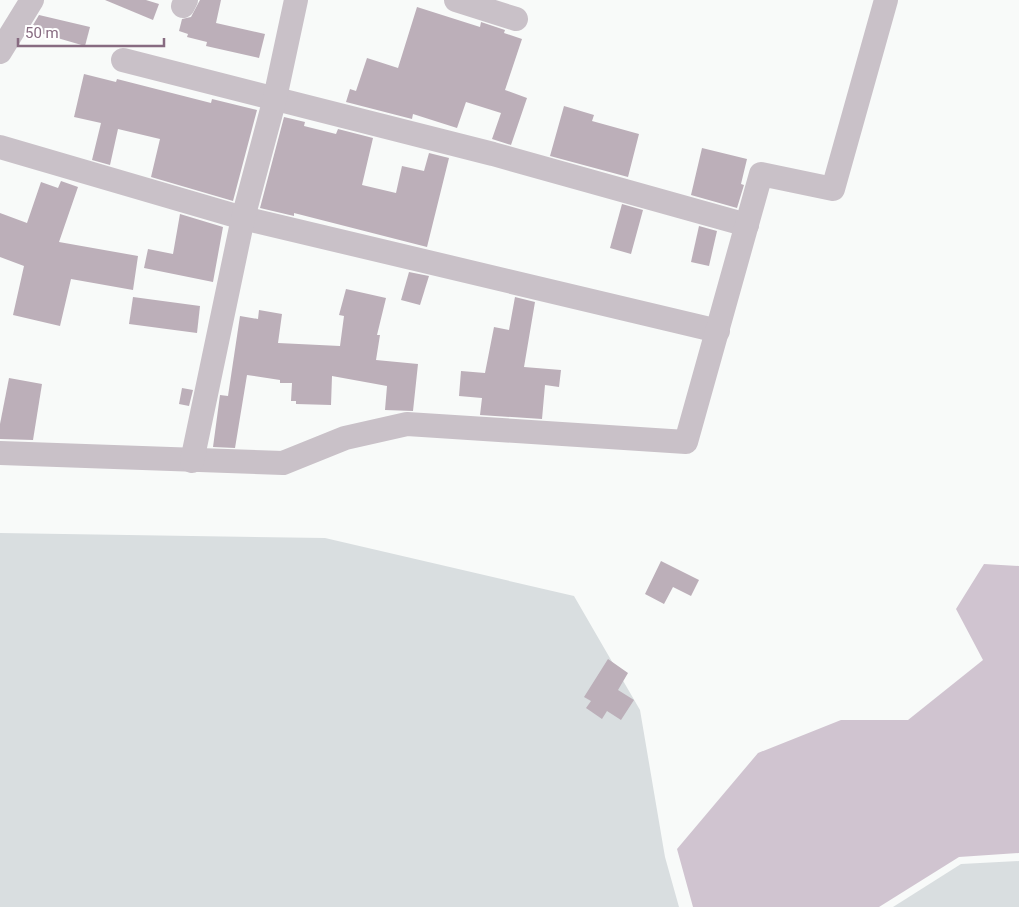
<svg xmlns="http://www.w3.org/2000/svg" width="1019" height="907" viewBox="0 0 1019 907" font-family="Roboto,sans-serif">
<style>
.green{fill:#d9dee0}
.water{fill:#d0c4d0}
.building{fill:#bcafb9}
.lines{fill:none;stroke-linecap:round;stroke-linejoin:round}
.minor{stroke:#c9c1c8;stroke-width:24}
</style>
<rect width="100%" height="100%" fill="#f8faf9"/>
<g class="green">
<polygon points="0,533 325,538 574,596 640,710 665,857 679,907 0,907"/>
<polygon points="1019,861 1019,907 893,907 961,864"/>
</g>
<polygon class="water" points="984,564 1019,566 1019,853 959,857 879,907 693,907 677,849 758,753 841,720 908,720 983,660 956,609"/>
<g class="building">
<polygon points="105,0 146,0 159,4 153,20"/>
<polygon points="200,0 221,0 216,23 265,34 259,58 206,46 207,42 187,37 188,34 179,31 182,19 191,17"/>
<polygon points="417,7 480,27 481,22 505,30 504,33 522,39 505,90 527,98 511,145 492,139 501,113 466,102 457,128 413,114 412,119 346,102 350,89 356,91 367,58 398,68"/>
<polygon points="39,15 90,27 85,46 30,30"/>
<polygon points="84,74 116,82 117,79 211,103 212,99 257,110 233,201 151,177 160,139 118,129 110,165 92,160 101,123 74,117"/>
<polygon points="564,106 594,115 592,121 639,134 628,177 550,156"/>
<polygon points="284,117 305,122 304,126 336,134 338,129 373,138 362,185 396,193 402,166 424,171 429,153 449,158 427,247 294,213 294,216 260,208"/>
<polygon points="702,148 747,159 741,184 744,185 737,208 691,195"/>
<polygon points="61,181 78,187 59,242 138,256 133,290 71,279 60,326 13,315 24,266 0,257 0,213 27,223 41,182 58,188"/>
<polygon points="622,204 643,210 631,254 610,248"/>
<polygon points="180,214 223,227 213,282 144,268 148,249 173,254"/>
<polygon points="699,226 717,231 709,266 691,262"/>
<polygon points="409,272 429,276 420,305 401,300"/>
<polygon points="346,289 386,298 377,335 380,335 376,360 418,364 413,411 385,410 387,386 332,376 331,405 296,404 296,401 291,401 292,383 280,383 280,380 247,375 235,448 213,447 220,395 228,396 240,316 258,319 259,310 282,314 278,343 340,346 344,316 339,315"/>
<polygon points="133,297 200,306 197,333 129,324"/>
<polygon points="515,297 535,302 524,367 561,370 559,387 545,385 542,419 480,415 482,398 459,396 461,371 485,373 494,327 509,330"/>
<polygon points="9,378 42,384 33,440 0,439 0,424"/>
<polygon points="182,388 193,390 189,406 179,404"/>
<polygon points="661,561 699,580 691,596 673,587 664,604 645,594"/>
<polygon points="608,659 628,673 618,690 634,700 621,720 607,711 602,719 586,708 591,701 584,697"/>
</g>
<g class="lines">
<g class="minor">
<polyline points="456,0 516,19"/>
<polyline points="183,6 186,0"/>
<polyline points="0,52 32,0"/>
<polyline points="123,60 493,154 747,225"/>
<polyline points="0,147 243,218 718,331"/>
<polyline points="0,453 283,463 345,438 407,424 686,442 761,174 833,189 886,0"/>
<polyline points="192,461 243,218 275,98 296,0"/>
</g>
</g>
<path d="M18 38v8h146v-8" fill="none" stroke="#876b81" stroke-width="2.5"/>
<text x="25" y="38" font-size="15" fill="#876b81" stroke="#ffffff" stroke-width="4" paint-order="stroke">50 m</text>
</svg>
